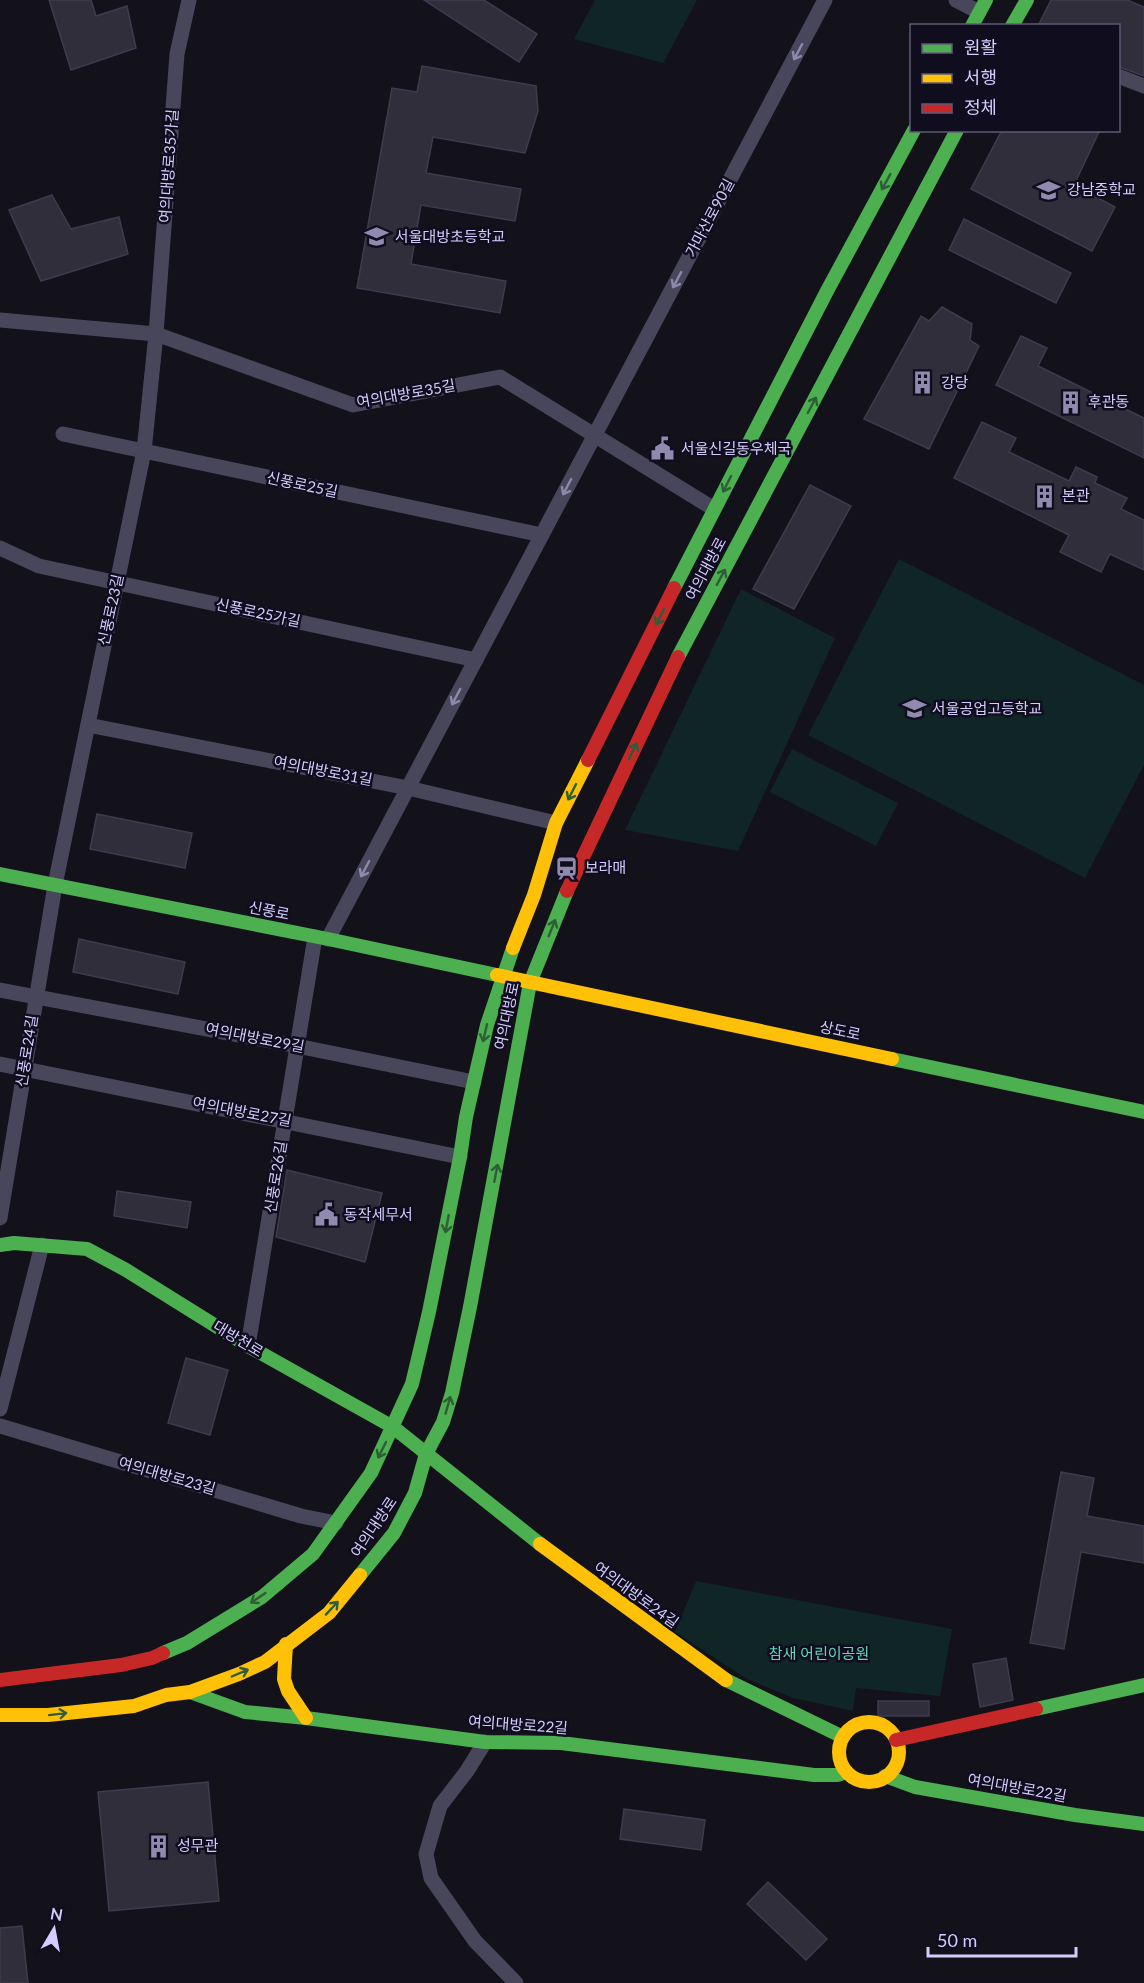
<svg xmlns="http://www.w3.org/2000/svg" width="1144" height="1983" viewBox="0 0 1144 1983" font-family="Lato,'Noto Sans KR',sans-serif">
<style>
.green{fill:#102526}
.building{fill:#312e3c;stroke:#3e3b4e;stroke-width:1.5}
.lines{fill:none;stroke-linecap:round;stroke-linejoin:round}
.street{stroke:#48465b;stroke-width:15}
.fast{stroke:#4caf50;stroke-width:14}
.slow{stroke:#ffc107;stroke-width:14}
.jam{stroke:#c62828;stroke-width:14}
.oneway{stroke:#8e89ac}
.oneway2{stroke:#2e5e37}
.labels{text-anchor:middle;stroke-width:5;stroke-linejoin:round;paint-order:stroke}
.street-label{font-size:15px;fill:#d3ccfd;stroke:#100d1e}
.poi-label{font-size:15px;fill:#d3ccfd;stroke:#100d1e;text-anchor:start}
.park-label{font-size:15px;fill:#5cd9bc;stroke:#100d1e}
</style>
<rect width="100%" height="100%" fill="#13111a"/>
<g class="green">
<polygon points="595,0 697,0 663,63 574,39"/>
<polygon points="899,559 1144,685 1144,765 1085,878 808,735"/>
<polygon points="741,589 835,638 738,851 625,830"/>
<polygon points="792,749 898,803 876,846 770,792"/>
<polygon points="696,1581 952,1629 940,1696 856,1688 853,1711 793,1698 747,1679 675,1632"/>
</g>
<g class="building">
<polygon points="49,0 91,0 96,16 127,6 136,48 71,70"/>
<polygon points="424,0 484,0 537,34 519,62"/>
<polygon points="1051,0 1127,0 1144,7 1144,76 1119,67 1119,26 1038,26"/>
<polygon points="422,66 536,86 538,111 525,153 433,137 426,173 521,189 515,221 421,205 411,264 506,281 500,313 357,288 392,88 417,92"/>
<polygon points="1002,130 1100,130 1074,185 1115,207 1092,251 971,189"/>
<polygon points="52,195 71,229 119,217 128,254 41,281 9,210"/>
<polygon points="964,219 1071,273 1056,303 949,250"/>
<polygon points="942,307 972,324 970,340 979,346 929,449 864,419 921,316 929,321"/>
<polygon points="1021,336 1047,348 1038,366 1144,418 1144,458 996,385"/>
<polygon points="982,422 1016,438 1009,452 1069,481 1076,467 1097,477 1095,483 1127,498 1121,509 1144,520 1144,570 1110,554 1101,572 1060,552 1069,535 954,478"/>
<polygon points="810,485 851,506 794,609 753,589"/>
<polygon points="97,814 192,833 185,868 90,849"/>
<polygon points="79,939 185,962 178,994 73,972"/>
<polygon points="287,1170 382,1193 365,1262 276,1237"/>
<polygon points="117,1191 191,1202 187,1228 114,1216"/>
<polygon points="186,1358 228,1370 210,1435 168,1423"/>
<polygon points="1061,1472 1094,1478 1087,1516 1144,1526 1144,1563 1081,1552 1064,1649 1030,1643"/>
<polygon points="1006,1658 1013,1700 980,1707 973,1664"/>
<rect x="878" y="1701" width="51" height="15"/>
<polygon points="208,1782 219,1901 109,1911 98,1792"/>
<polygon points="624,1809 705,1820 701,1850 620,1839"/>
<polygon points="768,1882 827,1939 806,1960 747,1904"/>
<polygon points="22,1926 28,1983 0,1983 0,1928"/>
</g>
<g class="lines">
<g class="street">
<polyline points="956,0 979,12"/>
<polyline points="1118,76 1144,86"/>
<polyline points="0,320 156,334 353,405 500,377 714,509"/>
<polyline points="63,434 542,535"/>
<polyline points="0,548 39,566 476,660"/>
<polyline points="88,725 408,788 556,823"/>
<polyline points="328,939 825,0"/>
<polyline points="0,990 297,1046 474,1082"/>
<polyline points="0,1064 460,1157"/>
<polyline points="0,1218 55,885 144,451 156,334 177,54 189,0"/>
<polyline points="248,1346 315,937"/>
<polyline points="0,1409 42,1245"/>
<polyline points="0,1426 301,1516 336,1523"/>
<polyline points="485,1742 467,1771 440,1806 426,1854 431,1878 475,1941 516,1983"/>
</g>
<g class="fast">
<polyline points="972,26 986,0"/>
<polyline points="1012,26 1027,0"/>
<polyline points="674,588 827,291 914,130"/>
<polyline points="678,657 957,130"/>
<polyline points="0,874 328,939 497,975"/>
<polyline points="892,1059 1144,1112"/>
<polyline points="0,1245 14,1243 87,1249 126,1270 248,1346 393,1427 540,1544"/>
<polyline points="360,1575 394,1533 415,1493 426,1454 443,1422 452,1393 470,1307 530,983 567,891"/>
<polyline points="163,1653 187,1643 262,1597 313,1554 371,1473 412,1384 429,1312 460,1157 466,1117 487,1025 513,948"/>
<polyline points="726,1680 843,1737"/>
<polyline points="190,1692 245,1712 306,1718 485,1742 561,1743 814,1775 838,1775 846,1772"/>
<polyline points="1036,1709 1144,1685"/>
<polyline points="885,1776 915,1787 1075,1815 1144,1824"/>
</g>
<g class="slow">
<polyline points="513,948 534,895 556,823 588,760"/>
<polyline points="497,975 892,1059"/>
<polyline points="540,1544 726,1680"/>
<polyline points="286,1644 284,1679 288,1691 306,1718"/>
<polyline points="0,1715 48,1715 134,1706 166,1695 190,1692 239,1674 265,1662 329,1613 360,1575"/>
<circle cx="869" cy="1752" r="30"/>
</g>
<g class="jam">
<polyline points="588,760 674,588"/>
<polyline points="567,891 678,657"/>
<polyline points="0,1680 121,1665 152,1658 163,1653"/>
<polyline points="896,1740 1036,1709"/>
</g>
</g>
<defs><path id="oneway-shaft" d="M-6 0H5M1.5-3L5.5 0L1.5 3" fill="none" stroke-width="1.6" stroke-linecap="round" stroke-linejoin="round" transform="scale(1.5)"/></defs>
<g class="oneway">
<use href="#oneway-shaft" transform="translate(798 52) rotate(118)"/>
<use href="#oneway-shaft" transform="translate(677 280) rotate(118)"/>
<use href="#oneway-shaft" transform="translate(567 487) rotate(118)"/>
<use href="#oneway-shaft" transform="translate(456 697) rotate(118)"/>
<use href="#oneway-shaft" transform="translate(365 869) rotate(118)"/>
</g>
<g class="oneway2">
<use href="#oneway-shaft" transform="translate(886 182) rotate(119)"/>
<use href="#oneway-shaft" transform="translate(812 405) rotate(-62)"/>
<use href="#oneway-shaft" transform="translate(727 484) rotate(117)"/>
<use href="#oneway-shaft" transform="translate(721 577) rotate(-62)"/>
<use href="#oneway-shaft" transform="translate(660 617) rotate(117)"/>
<use href="#oneway-shaft" transform="translate(633 751) rotate(-64)"/>
<use href="#oneway-shaft" transform="translate(572 792) rotate(117)"/>
<use href="#oneway-shaft" transform="translate(552 928) rotate(-68)"/>
<use href="#oneway-shaft" transform="translate(485 1033) rotate(103)"/>
<use href="#oneway-shaft" transform="translate(496 1173) rotate(-79)"/>
<use href="#oneway-shaft" transform="translate(447 1224) rotate(101)"/>
<use href="#oneway-shaft" transform="translate(448 1405) rotate(-74)"/>
<use href="#oneway-shaft" transform="translate(382 1450) rotate(116)"/>
<use href="#oneway-shaft" transform="translate(258 1598) rotate(146)"/>
<use href="#oneway-shaft" transform="translate(332 1608) rotate(-47)"/>
<use href="#oneway-shaft" transform="translate(240 1673) rotate(-23)"/>
<use href="#oneway-shaft" transform="translate(58 1714) rotate(-7)"/>
</g>
<defs>
<symbol id="school-bare" viewBox="-9 -9 18 18"><path d="M0-5L7-2L0 1L-7-2ZM-4 1L0 2.5L4 1V4Q0 6-4 4Z" fill="#908bae" stroke="#100d1e" stroke-width="2.5" paint-order="stroke"/></symbol>
<symbol id="building-bare" viewBox="-9 -9 18 18"><path d="M-4-6H4V6H1V3H-1V6H-4ZM-2.5-4.3h1.7v1.8h-1.7ZM.8-4.3h1.7v1.8H.8ZM-2.5-1h1.7V.8h-1.7ZM.8-1h1.7V.8H.8Z" fill="#908bae" stroke="#100d1e" stroke-width="2.5" paint-order="stroke"/></symbol>
<symbol id="civic-bare" viewBox="-9 -9 18 18"><path d="M-.6-6.5H3V-4.5H.6V-3L4-1V1h2V6H-6V1h2V-1L-.6-3ZM-1.2 2.5V6h2.4V2.5Z" fill="#908bae" stroke="#100d1e" stroke-width="2.5" paint-order="stroke"/></symbol>
<symbol id="station-bare" viewBox="-9 -9 18 18"><path d="M-3-6H3Q5-6 5-4V2Q5 4 3 4L4.5 6H3L1.5 4h-3L-3 6H-4.5L-3 4Q-5 4-5 2V-4Q-5-6-3-6ZM-3.5-4v3h7v-3ZM-3.5 1v1.5H-2V1ZM2 1v1.5H3.5V1Z" fill="#908bae" stroke="#100d1e" stroke-width="2.5" paint-order="stroke"/></symbol>
</defs>
<g fill-rule="evenodd">
<use href="#school-bare" x="1032" y="174" width="33" height="33"/>
<use href="#school-bare" x="360" y="220" width="33" height="33"/>
<use href="#building-bare" x="906" y="366" width="33" height="33"/>
<use href="#building-bare" x="1054" y="386" width="33" height="33"/>
<use href="#civic-bare" x="646" y="432" width="33" height="33"/>
<use href="#building-bare" x="1028" y="480" width="33" height="33"/>
<use href="#school-bare" x="898" y="692" width="33" height="33"/>
<use href="#station-bare" x="550" y="852" width="33" height="33"/>
<use href="#civic-bare" x="310" y="1198" width="33" height="33"/>
<use href="#building-bare" x="142" y="1830" width="33" height="33"/>
</g>
<g class="labels">
<g class="street-label">
<text transform="translate(169 166) rotate(-86)" y="5">여의대방로35가길</text>
<text transform="translate(710 218) rotate(-62)" y="5">가마산로90길</text>
<text transform="translate(406 394) rotate(-10)" y="5">여의대방로35길</text>
<text transform="translate(302 485) rotate(12)" y="5">신풍로25길</text>
<text transform="translate(706 569) rotate(-62)" y="5">여의대방로</text>
<text transform="translate(111 610) rotate(-78)" y="5">신풍로23길</text>
<text transform="translate(258 613) rotate(12)" y="5">신풍로25가길</text>
<text transform="translate(323 771) rotate(11)" y="5">여의대방로31길</text>
<text transform="translate(269 911) rotate(11)" y="5">신풍로</text>
<text transform="translate(507 1016) rotate(-78)" y="5">여의대방로</text>
<text transform="translate(840 1031) rotate(12)" y="5">상도로</text>
<text transform="translate(255 1038) rotate(11)" y="5">여의대방로29길</text>
<text transform="translate(27 1051) rotate(-81)" y="5">신풍로24길</text>
<text transform="translate(242 1112) rotate(11)" y="5">여의대방로27길</text>
<text transform="translate(276 1177) rotate(-81)" y="5">신풍로26길</text>
<text transform="translate(238 1339) rotate(31)" y="5">대방천로</text>
<text transform="translate(167 1476) rotate(16)" y="5">여의대방로23길</text>
<text transform="translate(374 1527) rotate(-56)" y="5">여의대방로</text>
<text transform="translate(636 1595) rotate(36)" y="5">여의대방로24길</text>
<text transform="translate(518 1725) rotate(4)" y="5">여의대방로22길</text>
<text transform="translate(1017 1788) rotate(10)" y="5">여의대방로22길</text>
</g>
<g class="poi-label">
<text x="1067" y="195">강남중학교</text>
<text x="395" y="242">서울대방초등학교</text>
<text x="941" y="388">강당</text>
<text x="1088" y="407">후관동</text>
<text x="681" y="454">서울신길동우체국</text>
<text x="1062" y="501">본관</text>
<text x="932" y="714">서울공업고등학교</text>
<text x="585" y="873">보라매</text>
<text x="344" y="1220">동작세무서</text>
<text x="177" y="1851">성무관</text>
</g>
<g class="park-label">
<text x="819" y="1659">참새 어린이공원</text>
</g>
</g>
<rect x="910" y="24" width="210" height="108" fill="#100d1e" stroke="#5e5977" stroke-width="1.5"/>
<rect x="922" y="44" width="30" height="9" fill="#4caf50" stroke="#5e5977" stroke-width="1.5"/>
<text x="964" y="54" font-size="18" fill="#d3ccfd">원활</text>
<rect x="922" y="74" width="30" height="9" fill="#ffc107" stroke="#5e5977" stroke-width="1.5"/>
<text x="964" y="84" font-size="18" fill="#d3ccfd">서행</text>
<rect x="922" y="104" width="30" height="9" fill="#c62828" stroke="#5e5977" stroke-width="1.5"/>
<text x="964" y="114" font-size="18" fill="#d3ccfd">정체</text>
<g transform="translate(54 1929) rotate(10)" stroke="#100d1e" stroke-width="4.5" paint-order="stroke">
<path d="M0-4.5L10 22L0 15L-10 22Z" fill="#d3ccfd"/>
<text y="-9" font-size="16" font-weight="bold" text-anchor="middle" fill="#d3ccfd">N</text>
</g>
<path d="M928 1947v9h148v-9" fill="none" stroke="#d3ccfd" stroke-width="3"/>
<text x="937" y="1947" font-size="18" fill="#d3ccfd" stroke="#100d1e" stroke-width="4.5" paint-order="stroke">50 m</text>
</svg>
